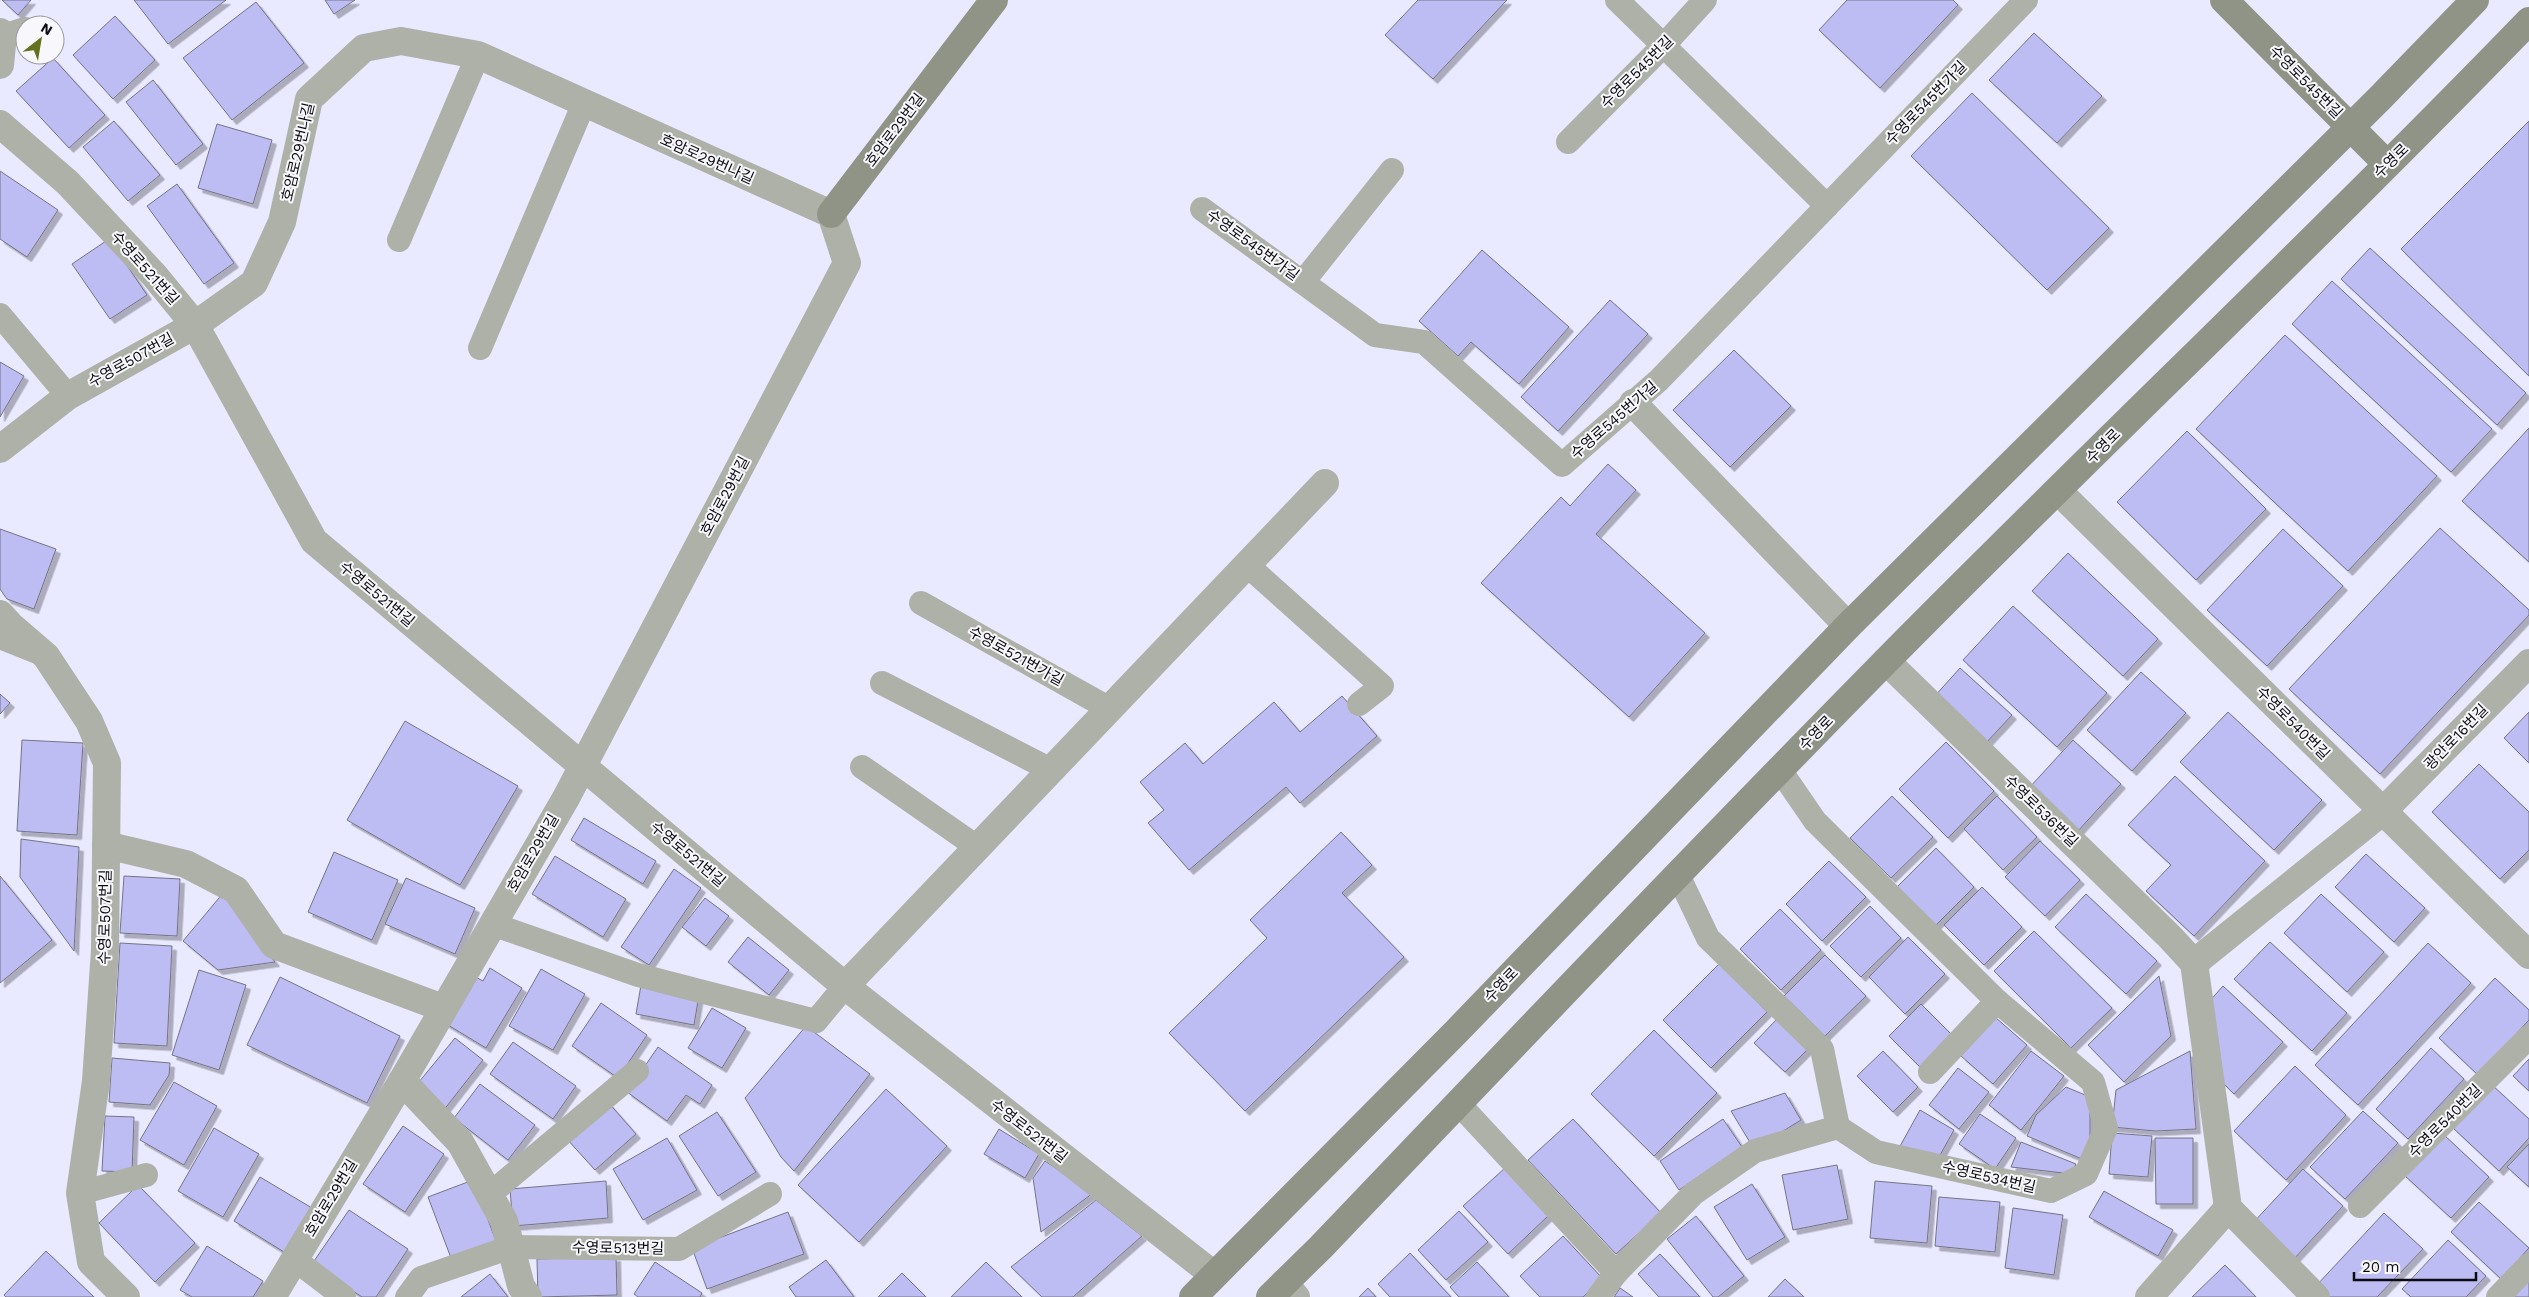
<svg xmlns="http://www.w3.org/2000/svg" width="2529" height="1297" viewBox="0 0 2529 1297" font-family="'Work Sans','Noto Sans KR',sans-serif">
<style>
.building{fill:#bdbcf3;stroke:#747487;filter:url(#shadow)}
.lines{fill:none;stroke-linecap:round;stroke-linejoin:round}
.lane{stroke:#aeb1a7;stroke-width:24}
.street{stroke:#aeb1a7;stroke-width:28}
.secondary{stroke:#909487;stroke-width:28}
.labels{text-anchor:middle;stroke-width:4;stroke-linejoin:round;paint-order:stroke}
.street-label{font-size:15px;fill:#0b0b12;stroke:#f8f8fc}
</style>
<defs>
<filter id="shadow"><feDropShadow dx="4.5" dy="4.5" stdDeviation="0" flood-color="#0004"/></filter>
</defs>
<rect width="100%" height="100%" fill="#e9e9ff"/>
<g class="building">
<polygon points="2,0 31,0 18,15"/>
<polygon points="134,0 226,0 168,44"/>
<polygon points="325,0 355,0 334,14"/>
<polygon points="1418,0 1507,0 1433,79 1385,35"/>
<polygon points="1847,0 1953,0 1958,5 1880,88 1819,30"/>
<polygon points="256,2 304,63 232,120 183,58"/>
<polygon points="115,16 155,60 113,99 73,55"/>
<polygon points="2034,33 2102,96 2057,143 1989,80"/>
<polygon points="53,58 105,115 69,148 16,91"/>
<polygon points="153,80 203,144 176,165 126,102"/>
<polygon points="1972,93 2109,228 2047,290 1911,156"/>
<polygon points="114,121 160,175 128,201 83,147"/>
<polygon points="2529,121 2529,376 2401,249"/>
<polygon points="217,124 272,140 253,204 198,188"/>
<polygon points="0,171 58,210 27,257 0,239"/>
<polygon points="177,184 234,263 204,284 147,206"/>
<polygon points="109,239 147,295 110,319 72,264"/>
<polygon points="2370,248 2526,393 2497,425 2341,279"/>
<polygon points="1482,250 1569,327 1519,384 1471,342 1458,356 1419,321"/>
<polygon points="2332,281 2492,429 2451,472 2292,324"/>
<polygon points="1610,300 1648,334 1558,431 1521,397"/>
<polygon points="2285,335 2437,476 2348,571 2196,429"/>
<polygon points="1734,350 1791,406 1730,467 1673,410"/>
<polygon points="0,362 24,376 0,417"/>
<polygon points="2529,428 2529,562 2462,501"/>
<polygon points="2187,431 2266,509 2196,580 2117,502"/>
<polygon points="1608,464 1636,490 1596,534 1705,633 1629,717 1481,583 1561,497 1570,506"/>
<polygon points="2440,528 2529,610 2529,615 2380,774 2289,689"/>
<polygon points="0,529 56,549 34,609 7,599 0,589"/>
<polygon points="2283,529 2343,586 2267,666 2207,610"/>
<polygon points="2068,553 2158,639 2123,676 2032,591"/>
<polygon points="2013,606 2107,693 2057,747 1963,660"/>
<polygon points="1960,668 2012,715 1984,745 1933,698"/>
<polygon points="2141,672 2186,713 2132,771 2087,730"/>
<polygon points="0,694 10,703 0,714"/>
<polygon points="1342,696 1377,736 1300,803 1286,787 1189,870 1148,823 1164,810 1140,782 1185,743 1203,764 1274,702 1300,732"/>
<polygon points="2228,712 2322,800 2274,850 2180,762"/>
<polygon points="2529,712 2529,763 2504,738"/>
<polygon points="405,721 518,786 460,885 347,820"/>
<polygon points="22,740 83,743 77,835 17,831"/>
<polygon points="2073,740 2121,784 2077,832 2029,788"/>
<polygon points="1946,742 1994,791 1948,838 1899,789"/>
<polygon points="2479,764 2529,812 2529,850 2500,879 2432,812"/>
<polygon points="2175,776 2265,861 2194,936 2146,891 2171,865 2128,825"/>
<polygon points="1892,796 1933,837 1891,878 1850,838"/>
<polygon points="1997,796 2037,837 2003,870 1964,829"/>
<polygon points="584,818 656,861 643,884 571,840"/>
<polygon points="1341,832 1372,865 1342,893 1404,957 1245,1111 1169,1033 1267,938 1250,920"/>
<polygon points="21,839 79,847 74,951 20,877"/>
<polygon points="2040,841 2080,880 2045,916 2005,877"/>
<polygon points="1936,848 1974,887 1936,925 1897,887"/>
<polygon points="334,852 398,880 372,940 308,912"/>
<polygon points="2366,854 2425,908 2394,942 2335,887"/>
<polygon points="555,856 626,899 603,937 532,894"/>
<polygon points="1829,861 1866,897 1822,941 1786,904"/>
<polygon points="674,869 701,888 649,965 621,947"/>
<polygon points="0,876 52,940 0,983"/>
<polygon points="124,876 180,879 177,936 120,933"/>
<polygon points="406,878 475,908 455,954 385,924"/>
<polygon points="1982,887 2022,927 1984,965 1944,925"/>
<polygon points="224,892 275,962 218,970 183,941"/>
<polygon points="2086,894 2157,961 2126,994 2055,927"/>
<polygon points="2321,894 2384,952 2347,992 2284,933"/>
<polygon points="705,898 729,916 706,946 682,927"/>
<polygon points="1870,906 1901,938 1861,977 1830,946"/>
<polygon points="1780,909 1821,950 1781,990 1740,949"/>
<polygon points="2034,931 2112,1008 2071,1048 1994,971"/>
<polygon points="748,937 789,970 769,995 728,962"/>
<polygon points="1908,937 1945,974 1905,1014 1869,977"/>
<polygon points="2270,942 2347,1013 2312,1051 2234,979"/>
<polygon points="120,943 172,946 167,1046 114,1043"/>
<polygon points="2428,943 2471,983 2358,1105 2315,1065"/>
<polygon points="1825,955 1866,996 1825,1036 1784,996"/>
<polygon points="1720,963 1767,1012 1711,1068 1663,1020"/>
<polygon points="490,968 522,988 486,1048 443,1022 472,975 483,981"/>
<polygon points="541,969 585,994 553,1050 509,1026"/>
<polygon points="199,970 246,985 219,1070 172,1055"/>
<polygon points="2159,976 2171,1036 2124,1082 2088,1045"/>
<polygon points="280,977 400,1036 367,1103 247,1045"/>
<polygon points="2495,978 2529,1010 2529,1020 2478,1075 2439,1038"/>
<polygon points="641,985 699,995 694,1025 636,1014"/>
<polygon points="2223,986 2283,1042 2234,1094 2218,1078 2206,1005"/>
<polygon points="601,1003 647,1035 618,1078 572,1046"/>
<polygon points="1921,1004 1953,1036 1921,1068 1889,1036"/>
<polygon points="712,1008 746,1028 722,1068 688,1048"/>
<polygon points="1995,1017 2027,1045 1993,1084 1961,1056"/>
<polygon points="1777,1019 1808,1049 1785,1072 1754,1043"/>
<polygon points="806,1026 870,1074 794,1171 781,1157 745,1098"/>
<polygon points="1654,1030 1717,1093 1654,1156 1591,1094"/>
<polygon points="455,1038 483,1060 443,1111 414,1088"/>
<polygon points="513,1042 576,1086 553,1119 490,1074"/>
<polygon points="658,1047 712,1085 700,1104 686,1095 667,1121 627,1092"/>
<polygon points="2431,1048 2464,1079 2408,1139 2376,1109"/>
<polygon points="1883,1051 1918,1087 1893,1112 1857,1076"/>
<polygon points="2031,1051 2064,1076 2021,1130 1989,1105"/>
<polygon points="2190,1051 2196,1129 2155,1131 2112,1127 2116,1090"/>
<polygon points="112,1058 170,1063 169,1075 150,1105 109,1102"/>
<polygon points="2529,1059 2529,1091 2513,1076"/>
<polygon points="2295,1066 2346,1115 2286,1180 2234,1131"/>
<polygon points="1958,1068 1989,1092 1959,1129 1929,1105"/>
<polygon points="174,1082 217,1106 184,1165 140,1140"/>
<polygon points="480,1084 535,1125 508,1160 454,1118"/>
<polygon points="2491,1084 2529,1119 2529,1138 2499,1171 2452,1127"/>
<polygon points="2066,1087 2090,1097 2090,1139 2082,1159 2027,1136 2036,1115"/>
<polygon points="886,1089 947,1146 859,1242 798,1185"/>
<polygon points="1785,1093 1801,1120 1754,1149 1731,1111"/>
<polygon points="607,1101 636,1134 595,1170 566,1138"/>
<polygon points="1920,1110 1954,1130 1939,1157 1899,1148"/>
<polygon points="2363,1111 2398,1143 2345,1199 2310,1167"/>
<polygon points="717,1112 756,1172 718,1196 679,1136"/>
<polygon points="1980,1114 2016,1138 1995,1169 1959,1144"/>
<polygon points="105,1116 134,1117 132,1172 102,1171"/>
<polygon points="1573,1119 1661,1213 1616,1254 1528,1160"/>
<polygon points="1723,1119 1742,1147 1679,1190 1660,1161"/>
<polygon points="403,1126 444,1154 405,1212 363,1184"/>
<polygon points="214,1128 259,1154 223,1217 178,1191"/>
<polygon points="999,1129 1039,1154 1025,1178 984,1154"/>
<polygon points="2112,1133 2152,1136 2148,1177 2109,1174"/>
<polygon points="2443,1134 2489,1177 2451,1218 2404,1175"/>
<polygon points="667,1138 697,1190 643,1220 613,1169"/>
<polygon points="2155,1138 2193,1138 2193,1204 2156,1204"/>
<polygon points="2021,1142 2076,1164 2072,1174 2011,1167"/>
<polygon points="2529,1144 2529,1187 2507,1167"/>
<polygon points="1045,1161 1093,1193 1041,1232 1033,1178"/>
<polygon points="1837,1165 1848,1219 1793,1230 1782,1175"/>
<polygon points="1505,1168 1549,1215 1508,1254 1463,1206"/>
<polygon points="2303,1169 2343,1206 2291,1262 2251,1225"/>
<polygon points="260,1177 312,1208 284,1252 234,1221"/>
<polygon points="473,1180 496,1241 451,1258 428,1197"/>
<polygon points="606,1181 608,1218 513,1226 510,1189"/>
<polygon points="1875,1181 1932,1186 1927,1243 1870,1238"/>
<polygon points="1752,1184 1785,1237 1747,1260 1714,1207"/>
<polygon points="138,1185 195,1243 155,1282 99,1223"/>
<polygon points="2104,1191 2173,1230 2158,1256 2089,1217"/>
<polygon points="1939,1197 2000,1202 1995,1252 1935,1246"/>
<polygon points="1096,1200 1142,1236 1073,1297 1042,1297 1011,1267"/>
<polygon points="2479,1202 2529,1248 2501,1279 2451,1232"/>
<polygon points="2013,1208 2063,1215 2054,1275 2005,1268"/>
<polygon points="349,1210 408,1249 376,1297 362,1297 312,1264"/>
<polygon points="1459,1211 1488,1242 1446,1280 1418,1250"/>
<polygon points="788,1212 804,1254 707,1289 692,1248"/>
<polygon points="2384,1213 2423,1249 2377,1297 2326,1297 2315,1287"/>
<polygon points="1696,1216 1744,1276 1718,1297 1713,1297 1667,1239"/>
<polygon points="1563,1236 1603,1279 1583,1297 1540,1297 1520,1276"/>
<polygon points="2448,1240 2486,1276 2466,1297 2411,1297 2402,1289"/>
<polygon points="207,1246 263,1281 253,1297 192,1297 180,1290"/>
<polygon points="46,1251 94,1297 6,1297 4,1295"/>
<polygon points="1410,1253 1451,1297 1390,1297 1378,1284"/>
<polygon points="1660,1254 1700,1297 1659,1297 1638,1274"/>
<polygon points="616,1257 617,1295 538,1297 537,1259"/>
<polygon points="826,1260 854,1297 796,1297 789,1287"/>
<polygon points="655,1262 702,1293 700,1297 638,1297 634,1294"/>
<polygon points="986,1262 1022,1297 951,1297"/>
<polygon points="1477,1262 1509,1297 1459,1297 1450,1287"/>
<polygon points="2225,1265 2256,1297 2192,1297"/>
<polygon points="902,1273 926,1297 878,1297"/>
<polygon points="490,1274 508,1297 461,1297"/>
<polygon points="2529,1277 2529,1297 2511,1297"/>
<polygon points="1785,1279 1804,1297 1768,1297"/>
<polygon points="1368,1288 1376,1297 1359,1297"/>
<polygon points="1620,1288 1633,1297 1614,1297"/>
</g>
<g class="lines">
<g class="lane">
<polyline points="1617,0 1827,206"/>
<polyline points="0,37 25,29"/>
<polyline points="1568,142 1664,45 1705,0"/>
<polyline points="1202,209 1375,335 1424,342 1562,465 1659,380 2026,0"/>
<polyline points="399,240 478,55"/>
<polyline points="1303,282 1392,170"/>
<polyline points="0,315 68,396"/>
<polyline points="480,348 584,103"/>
<polyline points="1247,565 1382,686 1359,704"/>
<polyline points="921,603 1110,709"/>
<polyline points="0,637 35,651"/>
<polyline points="882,683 1051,770"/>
<polyline points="862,767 977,847"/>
<polyline points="1780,770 1815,821 1997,1001 2093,1082 2106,1128 2086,1174 2051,1191 1876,1152 1838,1127"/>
<polyline points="1677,873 1708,938 1822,1049 1838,1127"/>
<polyline points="492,924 638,975 816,1021 845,986"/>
<polyline points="1930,1072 1997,1001"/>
<polyline points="1458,1103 1616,1273"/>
<polyline points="80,1193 146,1175"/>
<polyline points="490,1194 637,1071"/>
<polyline points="2360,1206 2529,1037"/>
<polyline points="294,1259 344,1297"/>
<polyline points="407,1297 421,1278 511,1247 679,1249 770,1194"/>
<polyline points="1598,1297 1616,1273 1693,1194 1755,1151 1838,1127"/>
<polyline points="2498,1297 2529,1265"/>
</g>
<g class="street">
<polyline points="0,32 3,34 0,65"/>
<polyline points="0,124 68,183 154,275 195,325 314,541 845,986 1214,1275"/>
<polyline points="1633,403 1848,626"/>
<polyline points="0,449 68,396 195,325 254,283 282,222 309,99 364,48 401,41 478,55 831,214 847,263 566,798 402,1081 272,1297"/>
<polyline points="2058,491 2529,955"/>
<polyline points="0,614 10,625 46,656 89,721 107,763 105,950 96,1081 80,1193 91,1262 126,1297"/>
<polyline points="1886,661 2170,937 2194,963 2228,1208 2316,1297"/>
<polyline points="106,845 186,864 236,890 274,945 443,1008"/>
<polyline points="2194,963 2383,811 2529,663"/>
<polyline points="845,986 1325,483"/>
<polyline points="402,1081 460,1142 504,1221 521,1286 528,1297"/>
<polyline points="1284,1283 1296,1297"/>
<polyline points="2149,1297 2228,1208"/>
</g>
<g class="secondary">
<polyline points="2224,0 2387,164"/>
<polyline points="831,214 994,0"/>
<polyline points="1193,1297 1457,1031 1848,626 2380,98 2475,0"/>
<path d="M1270,1297l51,-50c187,-196 374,-392 564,-585 213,-216 434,-424 644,-641"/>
</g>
</g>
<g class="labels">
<g class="street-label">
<text transform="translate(1637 72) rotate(-45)" y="5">수영로545번길</text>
<text transform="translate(2306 82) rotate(45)" y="5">수영로545번길</text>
<text transform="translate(1926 103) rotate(-46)" y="5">수영로545번가길</text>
<text transform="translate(895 130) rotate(-53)" y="5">호암로29번길</text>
<text transform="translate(298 152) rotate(-77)" y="5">호암로29번나길</text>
<text transform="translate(707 159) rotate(24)" y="5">호암로29번나길</text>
<text transform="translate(2391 161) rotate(-44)" y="5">수영로</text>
<text transform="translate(1253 245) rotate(36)" y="5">수영로545번가길</text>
<text transform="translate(145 268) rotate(48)" y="5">수영로521번길</text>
<text transform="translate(131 360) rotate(-29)" y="5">수영로507번길</text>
<text transform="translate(1614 420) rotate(-41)" y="5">수영로545번가길</text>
<text transform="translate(2103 446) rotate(-45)" y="5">수영로</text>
<text transform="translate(725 496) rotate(-62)" y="5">호암로29번길</text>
<text transform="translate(377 594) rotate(40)" y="5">수영로521번길</text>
<text transform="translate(1016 656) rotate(29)" y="5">수영로521번가길</text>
<text transform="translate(2293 723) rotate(45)" y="5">수영로540번길</text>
<text transform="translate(1816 733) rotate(-46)" y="5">수영로</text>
<text transform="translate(2456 737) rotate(-46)" y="5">광안로16번길</text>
<text transform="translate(2041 811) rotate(44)" y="5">수영로536번길</text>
<text transform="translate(533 853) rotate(-60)" y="5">호암로29번길</text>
<text transform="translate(688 854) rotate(40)" y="5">수영로521번길</text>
<text transform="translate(105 917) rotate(-89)" y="5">수영로507번길</text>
<text transform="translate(1501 985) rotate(-46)" y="5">수영로</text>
<text transform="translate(2445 1121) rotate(-45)" y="5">수영로540번길</text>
<text transform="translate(1029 1131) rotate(38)" y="5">수영로521번길</text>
<text transform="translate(1989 1177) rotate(13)" y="5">수영로534번길</text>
<text transform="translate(331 1198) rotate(-59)" y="5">호암로29번길</text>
<text transform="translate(618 1248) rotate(1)" y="5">수영로513번길</text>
</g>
</g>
<g transform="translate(40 40) rotate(31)"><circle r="24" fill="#f8f8fc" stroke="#99999e"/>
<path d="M0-4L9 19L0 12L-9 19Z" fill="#64721e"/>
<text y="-8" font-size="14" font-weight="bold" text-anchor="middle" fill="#0b0b12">N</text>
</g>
<path d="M2354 1272v8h122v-8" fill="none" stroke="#0b0b12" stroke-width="2.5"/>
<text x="2362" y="1272" font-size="15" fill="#0b0b12" stroke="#f8f8fc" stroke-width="4" paint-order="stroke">20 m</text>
</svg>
